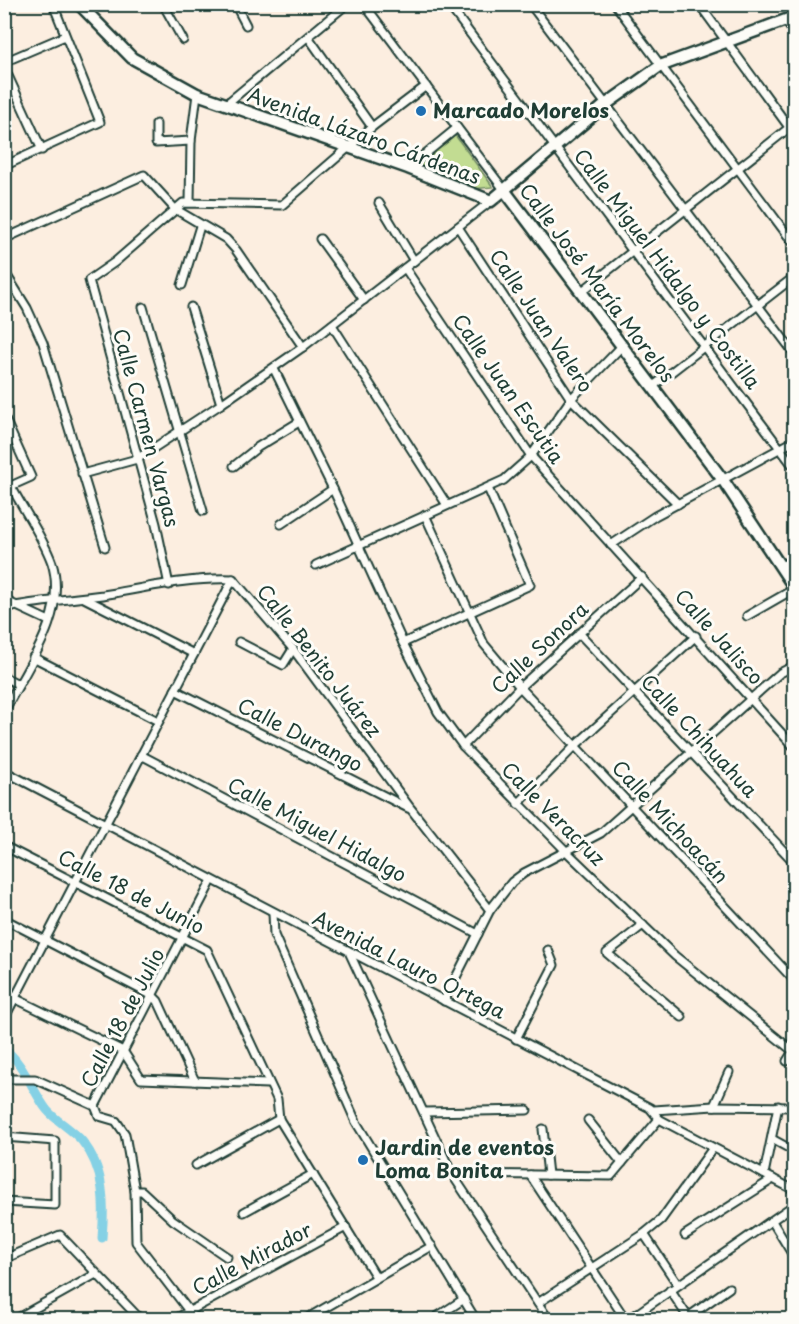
<svg xmlns="http://www.w3.org/2000/svg" width="799" height="1324" viewBox="0 0 799 1324" font-family="'Playpen Sans',sans-serif">
<style>
.green{fill:#c2dc92;stroke:#708c63;stroke-width:1.5}
.lines{fill:none;stroke-linecap:round;stroke-linejoin:round}
.canal{stroke:#85d1e5;stroke-width:9}
.street-casing{stroke:#1f3d34;stroke-width:11}
.secondary-casing{stroke:#1f3d34;stroke-width:15}
.street{stroke:#fdfcf7;stroke-width:7}
.secondary{stroke:#fdfcf7;stroke-width:10}
.poi-dot{fill:#1f6fb2;stroke:#fdfcf7;stroke-width:2}
.labels{text-anchor:middle;stroke-width:6;stroke-linejoin:round;paint-order:stroke}
.poi-label{font-size:20px;font-weight:bold;fill:#1f3d34;stroke:#fdfcf7;text-anchor:start}
.street-label{font-size:20px;fill:#1f3d34;stroke:#fdfcf7}
</style>
<rect width="100%" height="100%" fill="#fceee0"/>
<filter id="ink" filterUnits="userSpaceOnUse"><feTurbulence type="fractalNoise" baseFrequency=".0167" numOctaves="2"/><feDisplacementMap in="SourceGraphic" scale="12" xChannelSelector="R" yChannelSelector="G"/><feConvolveMatrix kernelMatrix="1 2 1 2 8 2 1 2 1" color-interpolation-filters="sRGB"/></filter>
<g filter="url(#ink)">
<polygon class="green" points="455,135 493,187 472,189 417,165"/>
<g class="lines">
<path class="canal" d="M4,1049c18,11 30,45 43,61 9,11 25,19 35,31 23,28 23,63 20,97"/>
<defs>
<g id="street">
<polyline points="163,4 183,40"/>
<polyline points="235,4 246,25"/>
<polyline points="364,4 505,191"/>
<polyline points="448,4 794,467"/>
<polyline points="530,4 794,353"/>
<polyline points="615,4 794,244"/>
<polyline points="699,4 794,134"/>
<polyline points="785,21 794,32"/>
<polyline points="309,38 372,127"/>
<polyline points="4,62 65,36"/>
<polyline points="4,67 42,150"/>
<polyline points="225,105 347,4"/>
<polyline points="156,124 156,143 191,141"/>
<polyline points="4,166 100,122 53,4"/>
<polyline points="408,168 457,128"/>
<polyline points="190,202 191,141 197,94"/>
<polyline points="379,203 414,261"/>
<polyline points="458,227 571,399 678,504"/>
<polyline points="4,239 144,175 175,209 226,239 236,250 303,347"/>
<polyline points="320,239 364,300"/>
<polyline points="405,268 531,456 794,747"/>
<polyline points="4,271 27,308 43,343 105,547"/>
<polyline points="182,285 200,226"/>
<polyline points="581,292 794,124"/>
<polyline points="143,307 203,511"/>
<polyline points="191,307 221,404"/>
<polyline points="332,325 447,505"/>
<polyline points="274,369 333,489 403,643 438,712 463,746 566,851 675,956 793,1051"/>
<polyline points="652,387 794,277"/>
<polyline points="4,417 31,477 4,489"/>
<polyline points="234,466 258,447 299,422"/>
<polyline points="82,474 137,459 221,404 303,347 491,201"/>
<polyline points="425,515 484,644 520,687 794,980"/>
<polyline points="281,524 333,489"/>
<polyline points="611,545 655,516 794,441"/>
<polyline points="316,565 504,480 531,456 571,399 622,346"/>
<polyline points="781,566 794,560"/>
<polyline points="169,585 156,524 89,280 115,262 183,203 282,205 372,127 426,86"/>
<polyline points="84,598 194,654"/>
<polyline points="4,600 49,621"/>
<path d="M15,606c29,-5 58,-7 88,-11 42,-7 87,-18 130,-16l60,70 118,160 79,101"/>
<polyline points="747,616 794,589"/>
<polyline points="579,633 794,862"/>
<polyline points="239,642 283,665 293,649"/>
<polyline points="403,643 530,585 488,488"/>
<polyline points="33,657 158,721"/>
<polyline points="4,677 18,684"/>
<polyline points="175,690 408,808"/>
<path d="M4,712c22,-44 64,-97 48,-149 -9,-26 -28,-52 -41,-77"/>
<polyline points="463,746 520,687 642,577"/>
<polyline points="141,755 478,934"/>
<polyline points="4,771 650,1108 659,1119 794,1190"/>
<polyline points="518,804 576,745 696,636"/>
<polyline points="4,846 207,950 277,1099 279,1119 376,1277"/>
<polyline points="273,913 274,935 356,1122 476,1320"/>
<polyline points="4,919 153,996 158,1001 195,1081"/>
<polyline points="643,925 607,953 682,1017"/>
<polyline points="350,954 452,1174 549,1320"/>
<polyline points="4,993 123,1051 141,1079 268,1084"/>
<polyline points="444,1001 490,910 512,882 524,873 601,833 780,673 794,666"/>
<polyline points="4,1019 233,579"/>
<polyline points="516,1039 554,965 548,950"/>
<polyline points="787,1061 794,1050"/>
<polyline points="4,1079 35,1079 95,1106"/>
<polyline points="95,1106 212,880"/>
<polyline points="95,1106 99,1116 116,1121 125,1134 135,1191 136,1242 189,1311"/>
<polyline points="714,1106 729,1072"/>
<polyline points="654,1110 714,1106 794,1107"/>
<polyline points="425,1112 527,1110"/>
<polyline points="588,1120 622,1163"/>
<polyline points="543,1129 548,1175"/>
<polyline points="4,1137 55,1141 55,1205 4,1202"/>
<polyline points="772,1139 794,1151"/>
<polyline points="196,1165 279,1119"/>
<polyline points="452,1174 611,1176 659,1119"/>
<polyline points="764,1174 778,1106"/>
<polyline points="530,1175 626,1320"/>
<polyline points="135,1191 142,1191 173,1220 227,1257"/>
<polyline points="244,1212 313,1174"/>
<polyline points="772,1221 794,1257"/>
<polyline points="644,1234 678,1285"/>
<polyline points="685,1235 773,1179"/>
<polyline points="4,1259 60,1235 141,1320"/>
<polyline points="670,1290 690,1320"/>
<polyline points="538,1303 644,1234 661,1220 713,1148"/>
<polyline points="688,1317 729,1288"/>
<polyline points="14,1320 96,1274"/>
<polyline points="173,1320 346,1227"/>
<polyline points="304,1320 432,1246"/>
<polyline points="432,1320 464,1299"/>
<polyline points="628,1320 794,1205"/>
</g>
<g id="secondary">
<polyline points="79,4 132,58 197,94 408,168 491,201 605,105 660,66 794,17"/>
<polyline points="505,191 723,480 794,587"/>
</g>
</defs>
<use href="#street" class="street-casing"/>
<use href="#secondary" class="secondary-casing"/>
<use href="#street" class="street"/>
<use href="#secondary" class="secondary"/>
</g>
</g>
<g class="poi-dot">
<circle cx="421" cy="111" r="6"/>
<circle cx="363" cy="1160" r="6"/>
</g>
<g class="labels">
<g class="poi-label">
<text x="433" y="118">Marcado Morelos</text>
<text x="375" y="1155">Jardin de eventos<tspan x="375" dy="23">Loma Bonita</tspan></text>
</g>
<g class="street-label">
<text transform="translate(364 136) rotate(20)" y="7">Avenida Lázaro Cárdenas</text>
<text transform="translate(667 269) rotate(53)" y="7">Calle Miguel Hidalgo y Costilla</text>
<text transform="translate(597 283) rotate(53)" y="7">Calle José María Morelos</text>
<text transform="translate(541 321) rotate(56)" y="7">Calle Juan Valero</text>
<text transform="translate(508 389) rotate(55)" y="7">Calle Juan Escutia</text>
<text transform="translate(146 428) rotate(75)" y="7">Calle Carmen Vargas</text>
<text transform="translate(719 637) rotate(48)" y="7">Calle Jalisco</text>
<text transform="translate(540 648) rotate(-43)" y="7">Calle Sonora</text>
<text transform="translate(319 661) rotate(52)" y="7">Calle Benito Juárez</text>
<text transform="translate(300 735) rotate(27)" y="7">Calle Durango</text>
<text transform="translate(699 736) rotate(47)" y="7">Calle Chihuahua</text>
<text transform="translate(553 814) rotate(45)" y="7">Calle Veracruz</text>
<text transform="translate(670 822) rotate(47)" y="7">Calle Michoacán</text>
<text transform="translate(317 830) rotate(28)" y="7">Calle Miguel Hidalgo</text>
<text transform="translate(131 892) rotate(27)" y="7">Calle 18 de Junio</text>
<text transform="translate(409 965) rotate(27)" y="7">Avenida Lauro Ortega</text>
<text transform="translate(123 1018) rotate(-62)" y="7">Calle 18 de Julio</text>
<text transform="translate(252 1259) rotate(-28)" y="7">Calle Mirador</text>
</g>
</g>
<rect width="799" height="1324" fill="none" stroke="#fdfcf7" stroke-width="24"/>
<rect x="12" y="12" width="775" height="1300" fill="none" stroke="#1f3d34" stroke-width="2" filter="url(#ink)"/>
</svg>
